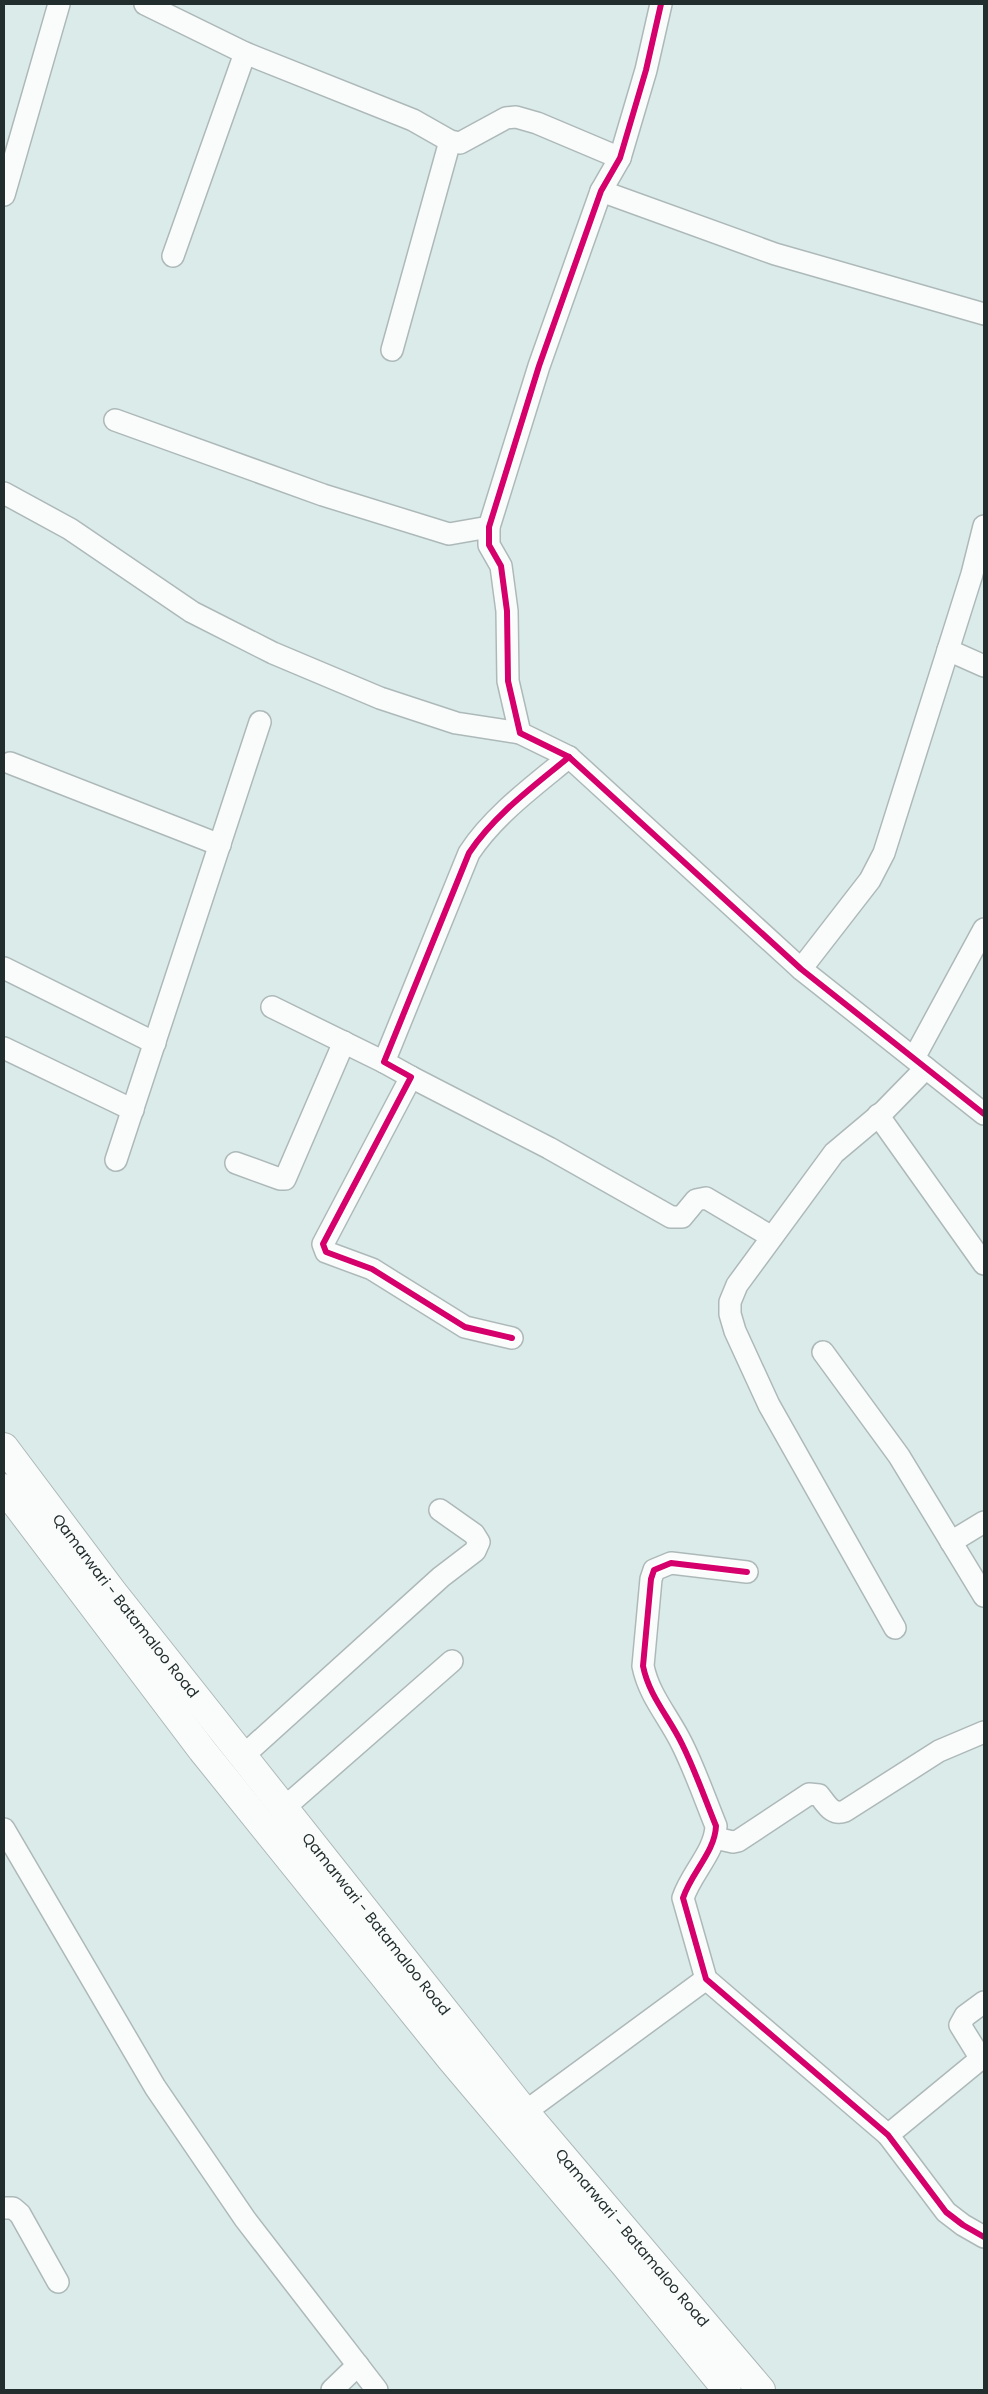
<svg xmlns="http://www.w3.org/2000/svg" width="988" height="2394" viewBox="0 0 988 2394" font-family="Poppins,sans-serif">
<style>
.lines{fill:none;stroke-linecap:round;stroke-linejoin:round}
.minor-casing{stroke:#adb9b8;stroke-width:24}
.primary-casing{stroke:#adb9b8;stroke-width:30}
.minor{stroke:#fafcfc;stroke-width:21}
.primary{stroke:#fafcfc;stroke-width:28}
.cycleway-casing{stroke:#fff;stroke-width:9}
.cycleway{stroke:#d6006c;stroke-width:6}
.labels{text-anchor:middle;stroke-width:4;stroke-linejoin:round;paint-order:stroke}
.street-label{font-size:15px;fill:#222e2d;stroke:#fff}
</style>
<rect width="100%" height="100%" fill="#dbebe9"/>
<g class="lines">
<defs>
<g id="minor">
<polyline points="145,4 245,53 413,120 450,141 460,143 506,118 516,117 537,123 620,158"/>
<polyline points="661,4 646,70 620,158 601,191 539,366 489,527 489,545 501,566 507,611 508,681 520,733 569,757 801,969 984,1114"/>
<polyline points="601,191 775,254 984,314"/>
<polyline points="4,195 59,4"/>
<polyline points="173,256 245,53"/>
<polyline points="392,350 450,141"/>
<polyline points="115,420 323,495 449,534 489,527"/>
<polyline points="4,493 70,529 192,612 273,653 380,698 456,723 520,733"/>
<polyline points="948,650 984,666"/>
<polyline points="10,763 220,845"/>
<polyline points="4,968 155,1043"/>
<polyline points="801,969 870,880 884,853 972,574 984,526"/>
<polyline points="272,1007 384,1062"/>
<polyline points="4,1048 133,1110"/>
<polyline points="914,1058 984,929"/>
<polyline points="411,1077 549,1148 671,1217 682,1217 696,1200 706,1198 772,1237"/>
<polyline points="878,1115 984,1264"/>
<polyline points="116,1160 260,722"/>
<polyline points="236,1163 280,1179 285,1179 344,1042"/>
<path d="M512,1338l-47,-11 -93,-58 -46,-17 -3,-8 88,-167 -27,-15 85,-209c25,-38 65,-67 100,-96"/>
<polyline points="823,1352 899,1456 984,1596"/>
<polyline points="951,1542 984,1522"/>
<path d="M747,1572l-76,-9 -17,7 -3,9 -8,87c6,30 26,51 39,78 13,26 23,55 34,82 -1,26 -25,47 -33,72l23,81 182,156 58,77 17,13 21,12"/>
<polyline points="895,1628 769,1405 735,1331 730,1314 730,1302 737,1285 834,1153 884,1111 926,1068"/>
<polyline points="243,1756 441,1577 475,1551 479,1542 474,1534 440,1510"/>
<polyline points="284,1808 452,1661"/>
<polyline points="4,1829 155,2087 245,2219 377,2390"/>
<path d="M715,1838l18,4 5,-1 71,-47 10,1c8,10 13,21 26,16l94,-60 45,-19"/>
<polyline points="981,2059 960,2025 965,2016 984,2002"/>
<polyline points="525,2112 706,1979"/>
<polyline points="888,2135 984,2056"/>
<polyline points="4,2208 13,2208 20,2214 58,2282"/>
<polyline points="332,2390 358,2365"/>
</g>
<g id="primary">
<path id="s1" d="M4,1447l108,144 413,521 236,278"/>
<polyline points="4,1488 202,1750 450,2058 625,2265 727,2390"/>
</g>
</defs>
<use href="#minor" class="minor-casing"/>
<use href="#primary" class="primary-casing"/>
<use href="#minor" class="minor"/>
<use href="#primary" class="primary"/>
<defs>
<g id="cycleway">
<polyline points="661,4 646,70 620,158 601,191 539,366 489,527 489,545 501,566 507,611 508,681 520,733 569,757 801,969 984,1114"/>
<path d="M512,1338l-47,-11 -93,-58 -46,-17 -3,-8 88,-167 -27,-15 85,-209c25,-38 65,-67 100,-96"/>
<path d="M747,1572l-76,-9 -17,7 -3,9 -8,87c6,30 26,51 39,78 13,26 23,55 34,82 -1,26 -25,47 -33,72l23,81 182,156 58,77 17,13 21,12"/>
</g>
</defs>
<use href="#cycleway" class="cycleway-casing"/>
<use href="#cycleway" class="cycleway"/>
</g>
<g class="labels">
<g class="street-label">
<text dy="5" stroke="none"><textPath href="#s1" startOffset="200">Qamarwari - Batamaloo Road</textPath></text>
<text dy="5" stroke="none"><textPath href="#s1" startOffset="605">Qamarwari - Batamaloo Road</textPath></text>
<text dy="5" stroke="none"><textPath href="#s1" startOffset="1010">Qamarwari - Batamaloo Road</textPath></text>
</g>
</g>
<rect width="988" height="2394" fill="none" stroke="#222e2d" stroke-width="10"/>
</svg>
